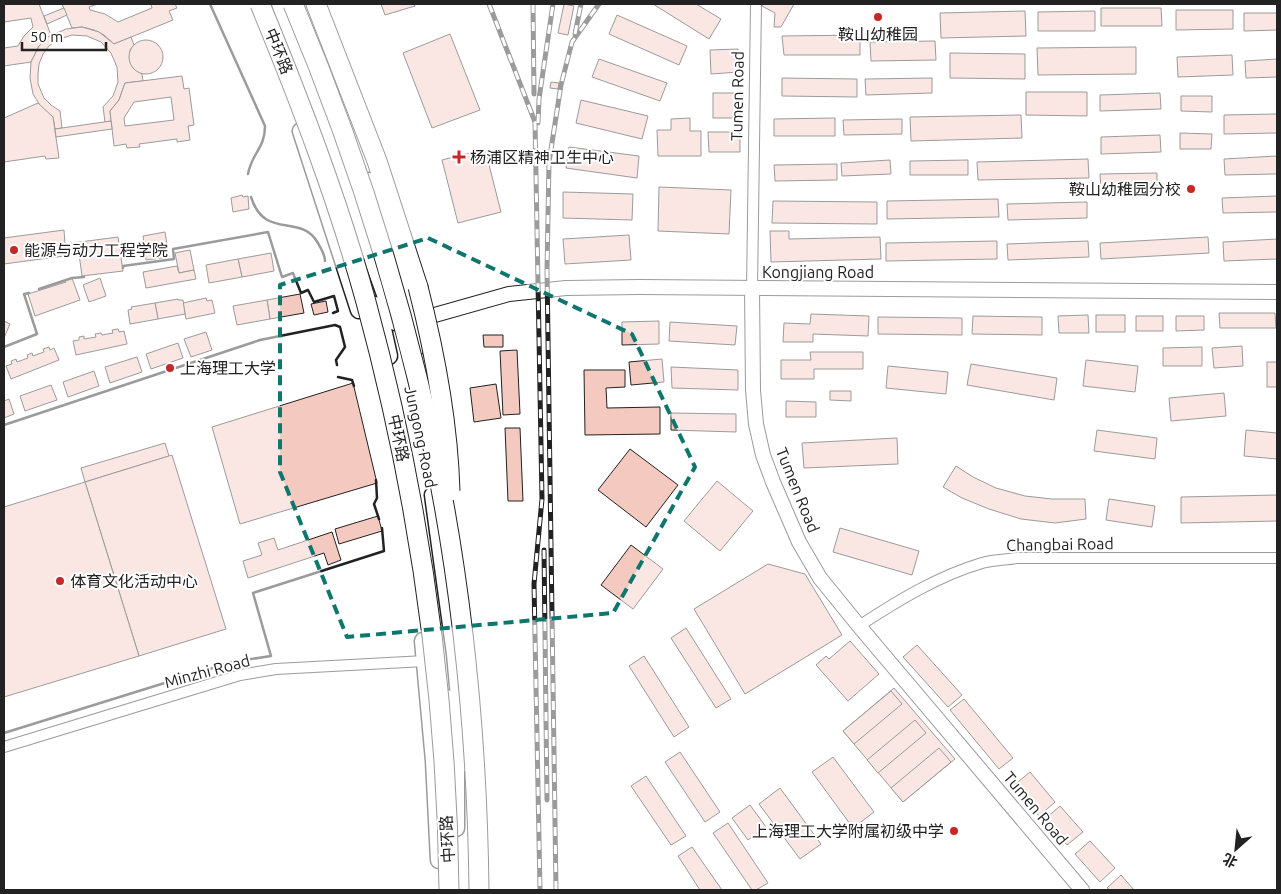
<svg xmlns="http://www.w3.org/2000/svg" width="1281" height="894" viewBox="0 0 1281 894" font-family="Ubuntu,'Noto Sans SC',sans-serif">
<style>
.building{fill:#f3c9c0;stroke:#222;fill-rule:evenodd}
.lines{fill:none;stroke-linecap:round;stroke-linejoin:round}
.street-casing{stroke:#222;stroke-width:12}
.secondary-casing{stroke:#222;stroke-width:16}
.primary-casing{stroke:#222;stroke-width:19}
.highway-casing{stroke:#222;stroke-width:21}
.street{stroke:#fff;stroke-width:10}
.secondary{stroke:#fff;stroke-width:14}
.primary{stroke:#fff;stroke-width:16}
.highway{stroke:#fff;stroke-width:19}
.rail-casing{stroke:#222;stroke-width:5}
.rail{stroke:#fff;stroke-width:3;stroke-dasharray:9;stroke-linecap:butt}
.highway-bridge-casing{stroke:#222;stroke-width:21;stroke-linecap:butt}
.highway-bridge{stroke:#fff;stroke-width:19}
.wall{stroke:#222;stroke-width:2.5}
.marked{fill:none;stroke:#0f766e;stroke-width:4;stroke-dasharray:10 6;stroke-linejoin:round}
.poi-dot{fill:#c62828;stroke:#fff;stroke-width:2}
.labels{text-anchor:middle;stroke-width:4;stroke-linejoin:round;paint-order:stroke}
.poi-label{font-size:16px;fill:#222;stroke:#fff;text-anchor:start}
.street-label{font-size:16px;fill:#222;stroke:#fff}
</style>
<rect width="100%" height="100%" fill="#fff"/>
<g class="building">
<polygon points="4,4 39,4 51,35 39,46 31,62 4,66 4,48 18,46 24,36 33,27 31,18 4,22"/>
<polygon points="62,4 98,4 89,7 90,10 105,14 118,22 152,8 151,4 175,4 177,8 169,11 173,20 114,44 104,35 94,30 82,27 72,28"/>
<polygon points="381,4 414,4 415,6 385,15"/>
<polygon points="564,4 574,6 568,35 558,33"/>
<polygon points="653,4 696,4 721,19 709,39"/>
<polygon points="763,4 794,4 781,27 774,27 775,13 762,6"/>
<polygon points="64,8 67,15 47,24 44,16"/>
<polygon points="1101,8 1161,8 1162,26 1101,26"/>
<polygon points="1176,10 1233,10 1233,29 1176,30"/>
<polygon points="1025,11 1026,36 941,38 940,13"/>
<polygon points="1095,11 1095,31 1038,31 1038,12"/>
<polygon points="1244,13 1277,13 1277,30 1244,31"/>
<polygon points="617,15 687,46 679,65 609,34"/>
<polygon points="82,27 99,32 114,44 131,37 134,45 130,50 130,61 133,68 142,74 143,81 125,83 119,100 110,111 111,121 105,122 103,107 113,96 118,82 117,67 111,53 101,42 87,36 72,35 57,40 49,46 43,54 39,64 38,74 38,84 44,98 51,105 60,111 62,128 55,129 53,117 41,107 33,94 30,78 31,62 39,46 48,37 66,29"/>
<polygon points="450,34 480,110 432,128 403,53"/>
<polygon points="860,35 860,55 784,55 782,36"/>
<circle cx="146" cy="57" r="17"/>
<polygon points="935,41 936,60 871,61 870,42"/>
<polygon points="1136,47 1136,74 1038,75 1037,48"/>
<polygon points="738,49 739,72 711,74 710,50"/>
<polygon points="950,53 1025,54 1025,79 950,78"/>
<polygon points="1232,55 1233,75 1178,77 1177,57"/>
<polygon points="599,59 667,83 660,101 592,77"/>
<polygon points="1277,59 1277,77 1246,78 1245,61"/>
<path d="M182,76l2,13 5,-1 5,37 -6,1 2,14 -13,2v-3l-38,5 1,3 -13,1 -1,-4 -12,2 -4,-35 9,-11 6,-17zM171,97l3,23 -49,6 -1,-8 10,-16z"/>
<polygon points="782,78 857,79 857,97 782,96"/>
<polygon points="932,78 932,93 866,95 865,79"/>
<polygon points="551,82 559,83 558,89 550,88"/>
<polygon points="1026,92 1087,92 1087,116 1026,115"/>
<rect x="713" y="93" width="30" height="25"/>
<polygon points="1160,93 1161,109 1100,111 1100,95"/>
<polygon points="1181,96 1212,96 1212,112 1181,111"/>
<polygon points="581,100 648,116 642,139 576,123"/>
<polygon points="38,103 53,117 59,158 46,159 45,156 4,162 4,165 4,118"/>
<polygon points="1277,114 1277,133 1224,134 1224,115"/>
<polygon points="1021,115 1022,138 911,141 910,117"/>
<polygon points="690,118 690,131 701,131 701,156 658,156 657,130 671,130 671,119"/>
<polygon points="835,118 835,136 774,136 774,119"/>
<polygon points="902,119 902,134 844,135 843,120"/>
<polygon points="111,121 112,129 56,137 55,129"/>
<polygon points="708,132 740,132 740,152 709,152"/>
<polygon points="1180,133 1212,134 1211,149 1180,149"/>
<polygon points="1160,135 1161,152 1101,154 1101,137"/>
<polygon points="569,147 639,156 637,178 566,168"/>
<polygon points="485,149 501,212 458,223 442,160"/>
<polygon points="1277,156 1277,174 1225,175 1224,159"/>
<polygon points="1088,159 1089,178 978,180 977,162"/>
<polygon points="890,160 891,174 842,176 841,163"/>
<polygon points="968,160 968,175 910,175 910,161"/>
<polygon points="837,164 837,180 775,181 774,165"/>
<polygon points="1157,173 1157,191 1101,192 1100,174"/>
<polygon points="659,187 731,190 729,234 658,231"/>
<polygon points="563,192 633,194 632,220 563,218"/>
<polygon points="242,195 243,197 248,196 249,209 233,212 231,198"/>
<polygon points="1277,196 1277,212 1223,213 1222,198"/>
<polygon points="998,199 999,217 887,219 887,201"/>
<polygon points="773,201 877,202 877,224 772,223"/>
<polygon points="1087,202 1087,218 1008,220 1007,204"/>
<polygon points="64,230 65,244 118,237 123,271 82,276 79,254 4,264 4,238"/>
<polygon points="770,231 789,231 789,239 880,237 881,259 771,262"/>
<polygon points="165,232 169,257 146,260 143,236"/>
<polygon points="629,235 631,260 565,264 563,239"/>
<polygon points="1208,237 1209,253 1101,259 1100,243"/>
<polygon points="1277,239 1277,259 1224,261 1223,242"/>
<polygon points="997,241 997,259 886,261 886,243"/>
<polygon points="1088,241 1089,257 1008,260 1007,244"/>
<polygon points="190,250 194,270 179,273 175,253"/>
<polygon points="271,253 274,271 242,277 238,259"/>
<polygon points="238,259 242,277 209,283 206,265"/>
<polygon points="177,266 179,273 194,270 196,279 146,288 143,272"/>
<polygon points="72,278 80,300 35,316 28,294 66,282 65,281"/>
<polygon points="100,278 106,296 89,302 83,285"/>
<polygon points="300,294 304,313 270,319 267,300"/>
<polygon points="206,298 207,301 212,300 215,313 186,319 183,303"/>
<polygon points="178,299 178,300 183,300 185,314 158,319 155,303"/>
<polygon points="267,300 270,319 237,325 233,306"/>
<polygon points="326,301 328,312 314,315 311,304"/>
<polygon points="155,303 158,319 130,324 128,310 132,309 131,307"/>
<polygon points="1219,313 1275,313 1276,328 1220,328"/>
<polygon points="811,314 869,316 868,336 813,334 813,342 783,342 784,323 810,324"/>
<polygon points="1088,315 1089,333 1059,333 1058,316"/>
<rect x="1096" y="315" width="29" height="17"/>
<polygon points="973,316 1042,317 1042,335 972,334"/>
<rect x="1136" y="316" width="27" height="15"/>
<polygon points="1176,316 1204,316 1204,330 1176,331"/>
<polygon points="878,317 962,318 962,335 878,334"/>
<polygon points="4,321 10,324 4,338"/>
<polygon points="659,321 659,344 622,345 622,322"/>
<polygon points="670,322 737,326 735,345 669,341"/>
<polygon points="118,329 119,332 124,331 127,344 76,355 73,341 79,340 79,337 84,336 84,339 96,337 95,334 101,333 102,335 113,333 112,330"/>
<polygon points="206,332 212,350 191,357 184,339"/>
<polygon points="483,335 503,335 503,347 484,347"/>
<polygon points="178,343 183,358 151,369 146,354"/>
<polygon points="1242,346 1243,366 1214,368 1212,348"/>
<polygon points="49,347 50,350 54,348 59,360 11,379 6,366 12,364 11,361 16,359 17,362 28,358 27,355 32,353 33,356 44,352 43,349"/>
<polygon points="1202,347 1202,366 1163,366 1163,348"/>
<polygon points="517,350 520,414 503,415 500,351"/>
<polygon points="810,352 863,352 863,369 814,369 814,379 781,379 781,360 811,360"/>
<polygon points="137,357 142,372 110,383 105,367"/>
<polygon points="662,359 664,382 631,385 629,362"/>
<polygon points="1086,360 1138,366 1135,392 1083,386"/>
<rect x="1267" y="362" width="10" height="25"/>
<polygon points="971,364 1057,378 1054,400 967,385"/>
<polygon points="888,366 948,372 946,394 886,388"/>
<polygon points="671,367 738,370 738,390 672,388"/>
<polygon points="584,370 625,370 625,387 606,388 607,408 660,407 660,434 585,435"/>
<polygon points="94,371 99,386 68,397 63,382"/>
<polygon points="353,383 377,483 240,524 212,427"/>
<polygon points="496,384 501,418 474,422 470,388"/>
<polygon points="51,385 57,400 25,411 20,396"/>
<polygon points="830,391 851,391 851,401 830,400"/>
<polygon points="1224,393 1226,416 1171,421 1169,398"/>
<polygon points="9,399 14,414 4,418 4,401"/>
<polygon points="786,401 816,402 816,417 786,417"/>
<polygon points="671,413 736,414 736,432 671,430"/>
<polygon points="505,428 520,428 523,501 508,501"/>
<polygon points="1097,430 1157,438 1155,459 1094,451"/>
<polygon points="1246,430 1277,433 1277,459 1244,456"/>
<polygon points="897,438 898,464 804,468 802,443"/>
<polygon points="165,443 169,456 85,482 81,468"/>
<polygon points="630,449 678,485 646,527 598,490"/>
<polygon points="172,455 226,629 139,656 85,482"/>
<polygon points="956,466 973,477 996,488 1025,496 1052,499 1085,499 1086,519 1055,523 1021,519 989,509 962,498 943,487"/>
<polygon points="717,481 753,511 720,551 684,521"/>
<polygon points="85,482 139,656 4,697 4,507"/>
<polygon points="1277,495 1277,521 1181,523 1181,497"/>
<polygon points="1109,499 1155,506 1152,527 1106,520"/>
<polygon points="378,516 382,531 339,544 335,529"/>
<polygon points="840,528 919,551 912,575 833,552"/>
<polygon points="332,532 341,560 328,565 324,553 248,578 243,561 262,555 258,543 274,538 278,550"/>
<polygon points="631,545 663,569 633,609 601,585"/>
<polygon points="768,564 805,574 842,635 745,694 694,609"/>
<polygon points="686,628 731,699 716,708 671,638"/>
<polygon points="850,641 879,674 848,701 816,665 826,656 829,659"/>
<polygon points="917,645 962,695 948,707 903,657"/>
<polygon points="644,656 689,727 674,737 629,666"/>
<polygon points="894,688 955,759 903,802 843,731"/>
<polygon points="891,691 902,704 854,744 843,731"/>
<polygon points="964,699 1013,758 999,769 950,710"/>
<polygon points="915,720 926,733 878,773 867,760"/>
<polygon points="939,748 951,762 903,802 891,788"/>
<polygon points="680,752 720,812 705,822 665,762"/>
<polygon points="833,757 874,812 853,828 812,772"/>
<polygon points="1030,772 1055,802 1039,816 1013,786"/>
<polygon points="646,776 686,836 671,845 631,786"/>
<polygon points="780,788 821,844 800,859 759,804"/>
<polygon points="750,805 766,827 748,840 732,818"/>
<polygon points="1060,806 1083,832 1067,845 1045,819"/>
<polygon points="728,823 768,883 756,890 752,890 713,833"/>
<polygon points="1090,841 1115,868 1100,882 1075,854"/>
<polygon points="692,847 722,890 700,890 678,856"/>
<polygon points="1121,875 1134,890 1110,890 1107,888"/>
</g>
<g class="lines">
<defs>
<g id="street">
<polyline points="752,289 756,4"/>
<path d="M859,626c38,-25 79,-50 123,-63 10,-3 23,-3 34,-5h261"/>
<polyline points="4,747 240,675 276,669 425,661"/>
</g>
<g id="secondary">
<polyline points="752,289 753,390 756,424 763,455 773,482 799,542 820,578 859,626 1082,890"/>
<polyline points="417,320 509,294 566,288 639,287 1277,292"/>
</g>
<g id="primary">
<polyline points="280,4 395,322"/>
<polyline points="301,131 359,310"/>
<path d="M368,181c22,53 37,109 50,165"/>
<polyline points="375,305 383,329 389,356"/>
<polyline points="433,495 455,654 465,763"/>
<polyline points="423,641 434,761 439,860"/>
<polyline points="447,698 456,768 456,828"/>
</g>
<polyline id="highway" points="316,4 377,161 418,287"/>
</defs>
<use href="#street" class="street-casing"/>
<use href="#secondary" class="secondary-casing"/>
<use href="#primary" class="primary-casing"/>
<use href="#highway" class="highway-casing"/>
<use href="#street" class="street"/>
<use href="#secondary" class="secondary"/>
<use href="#primary" class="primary"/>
<use href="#highway" class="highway"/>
<defs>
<g id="rail">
<polyline points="489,4 535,122 542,499 534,584 540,890"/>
<polyline points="533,4 534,94"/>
<polyline points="575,34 581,4"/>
<polyline points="538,123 539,99 553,4"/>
<polyline points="544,550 547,800"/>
<polyline points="556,890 547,270 549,162 561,85 572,42 599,4"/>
</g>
</defs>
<use href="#rail" class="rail-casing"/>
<use href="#rail" class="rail"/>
<defs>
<g id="highway-bridge">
<path d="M260,4c40,97 78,196 106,298 52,191 81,390 83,588"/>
<path d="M293,4c51,121 93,246 124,373 41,167 60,341 62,513"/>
<path d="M418,287c17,66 30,135 32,204"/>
</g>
</defs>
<use href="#highway-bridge" class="highway-bridge-casing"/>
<use href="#highway-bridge" class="highway-bridge"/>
<g class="wall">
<path d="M210,4l55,122c0,23 -13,26 -17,48"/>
<path d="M251,197c14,44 49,15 67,46 3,6 7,11 7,18"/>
<polyline points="123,268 123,266 174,259 173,249 268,232 282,277 293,273 301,293 308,290 314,302 334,296 338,311 333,313"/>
<polyline points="39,289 72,278 84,277"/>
<polyline points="4,347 37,334 24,294 29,293"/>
<polyline points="338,377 352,380 354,386"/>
<polyline points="4,425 260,340 335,325 340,327 345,347 336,360 337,365"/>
<polyline points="376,480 377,498 374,504 379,519"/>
<polyline points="4,733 232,662 271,656 253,593 384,551 382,528"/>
</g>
</g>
<path d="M0 0H1281V894H0ZM428,238l204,96 63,133 -82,146 -266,24 -67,-165v-187z" fill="#fff" fill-opacity=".55" fill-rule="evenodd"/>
<path class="marked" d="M428,238l204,96 63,133 -82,146 -266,24 -67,-165v-187z"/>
<g class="poi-dot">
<circle cx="878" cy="17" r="5"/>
<path d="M456.5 149.5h5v5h5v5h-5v5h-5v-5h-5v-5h5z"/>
<circle cx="1191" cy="189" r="5"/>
<circle cx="14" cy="250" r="5"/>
<circle cx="170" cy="368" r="5"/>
<circle cx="60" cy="581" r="5"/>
<circle cx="954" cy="831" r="5"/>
</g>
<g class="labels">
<g class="poi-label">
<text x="878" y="40" text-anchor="middle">鞍山幼稚园</text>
<text x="470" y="163">杨浦区精神卫生中心</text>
<text x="1181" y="195" text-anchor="end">鞍山幼稚园分校</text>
<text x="24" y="256">能源与动力工程学院</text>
<text x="180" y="374">上海理工大学</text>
<text x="70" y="587">体育文化活动中心</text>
<text x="944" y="837" text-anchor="end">上海理工大学附属初级中学</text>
</g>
<g class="street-label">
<text transform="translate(279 51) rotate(68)" y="6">中环路</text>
<text transform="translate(737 96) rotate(-89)" y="6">Tumen Road</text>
<text x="818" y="278">Kongjiang Road</text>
<text transform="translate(421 437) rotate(78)" y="6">Jungong Road</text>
<text transform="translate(399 438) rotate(78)" y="6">中环路</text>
<text transform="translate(798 490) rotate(68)" y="6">Tumen Road</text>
<text transform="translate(1060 544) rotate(-1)" y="6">Changbai Road</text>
<text transform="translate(207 671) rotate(-15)" y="6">Minzhi Road</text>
<text transform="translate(1036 808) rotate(50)" y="6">Tumen Road</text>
<text transform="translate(447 839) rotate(-93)" y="6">中环路</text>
</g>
</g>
<rect width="1281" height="894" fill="none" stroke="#222222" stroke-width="10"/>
<g transform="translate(1236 849) rotate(207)" stroke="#ffffff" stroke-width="4" paint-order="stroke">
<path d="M0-4L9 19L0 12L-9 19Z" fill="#222222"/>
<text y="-8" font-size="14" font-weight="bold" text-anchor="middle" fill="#222222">北</text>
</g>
<path d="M22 42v8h84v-8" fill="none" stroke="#222222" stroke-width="2.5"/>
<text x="30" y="42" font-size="15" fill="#222222" stroke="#ffffff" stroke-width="4" paint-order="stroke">50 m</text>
</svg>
